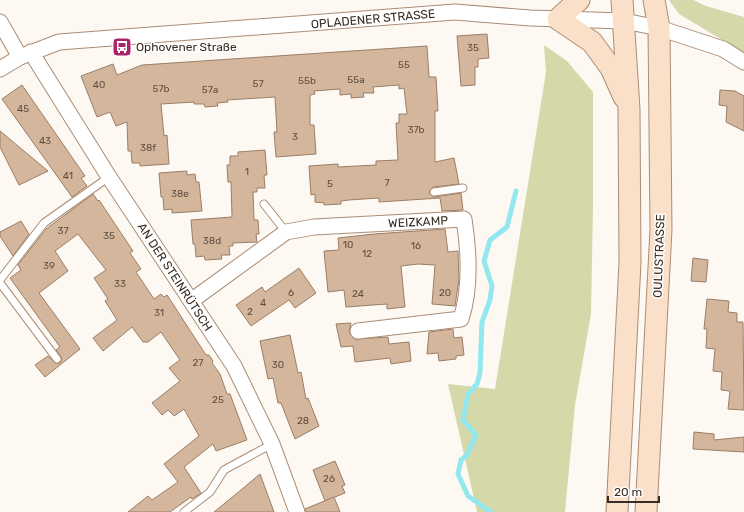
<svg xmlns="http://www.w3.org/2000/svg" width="744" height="512" viewBox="0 0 744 512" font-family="Rubik,sans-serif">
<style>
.green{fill:#d5d9a9}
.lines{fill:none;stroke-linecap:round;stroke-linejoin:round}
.stream{stroke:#93e7ee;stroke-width:5}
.building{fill:#d4b69d;stroke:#9a7e67}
.service-casing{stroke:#ab8d76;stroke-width:9}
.minor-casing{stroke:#ab8d76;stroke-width:17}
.secondary-casing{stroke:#ab8d76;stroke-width:23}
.service{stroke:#fff;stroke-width:7}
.minor{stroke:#fff;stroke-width:15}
.secondary{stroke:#fae0c8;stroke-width:21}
.labels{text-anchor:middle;stroke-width:3;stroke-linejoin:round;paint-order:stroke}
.number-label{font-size:10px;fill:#5f4e41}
.street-label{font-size:12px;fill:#382c22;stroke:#fff}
.poi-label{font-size:12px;fill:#382c22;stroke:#fff;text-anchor:start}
</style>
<rect width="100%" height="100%" fill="#fef8f2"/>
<g class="green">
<polygon points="669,0 693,0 706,6 744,17 744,53 679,14"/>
<polygon points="544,45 567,61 593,92 593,207 591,314 575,405 565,512 477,512 448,384 495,389 546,72"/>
</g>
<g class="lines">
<polyline class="stream" points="491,512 468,496 458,474 461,460 467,455 476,435 463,420 468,394 477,384 480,373 482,322 490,300 492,286 484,261 490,240 507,227 516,191"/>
</g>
<g class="building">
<polygon points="487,34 489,58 478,59 478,67 475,67 475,85 461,86 457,36"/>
<polygon points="427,46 429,77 436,77 438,111 435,111 435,162 454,158 459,184 433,187 430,190 429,193 434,197 461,193 463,210 442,211 440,198 379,202 379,198 349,200 341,201 341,204 324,205 324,203 315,202 315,194 311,195 309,166 338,164 338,167 376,165 376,161 398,160 396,123 399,123 399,114 407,114 404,88 399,89 399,85 373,87 374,93 363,93 364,97 351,98 351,94 340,95 340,89 314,91 315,94 310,95 310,125 314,125 316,154 276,157 274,132 277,132 275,97 227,100 228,102 217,103 218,106 205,107 204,104 194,104 194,102 161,104 164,136 167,135 169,164 140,166 140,163 132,163 131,151 128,151 127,122 116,126 110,112 97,117 81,76 113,64 117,75 142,65"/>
<polygon points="22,85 85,176 81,178 87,186 72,197 2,99"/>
<polygon points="720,90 735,91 744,96 744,131 726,122 727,106 719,105"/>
<polygon points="0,131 48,171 19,185 0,147"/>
<polygon points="265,150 267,175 264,175 265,188 257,188 257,192 253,192 254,220 258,220 259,234 256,234 257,242 233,243 233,246 229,246 230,255 221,255 222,259 205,260 204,256 196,257 195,244 193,244 191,220 232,217 231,182 228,182 227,165 230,165 230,156 238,156 238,152"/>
<polygon points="187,171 187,175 195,174 196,182 199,182 202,211 172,213 172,209 164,210 163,197 161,197 159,173"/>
<polygon points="93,194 98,201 99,200 133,251 130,253 141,269 136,272 154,299 161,294 164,297 167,295 206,355 209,355 213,361 212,363 220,374 227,394 230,394 247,440 216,451 213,444 184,467 201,493 192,499 191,497 170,512 128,512 148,496 152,500 178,482 164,464 199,436 184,409 174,416 168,410 162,415 152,403 180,381 169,368 180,360 161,332 148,342 143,342 132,327 103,351 93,338 117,320 105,301 108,299 94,278 106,270 78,234 55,251 68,271 39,293 80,349 45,377 35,365 48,356 55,363 60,363 62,358 56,350 60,347 10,278 21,270 18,265 46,229"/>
<polygon points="21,221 29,234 13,256 0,236 0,232"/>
<polygon points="445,229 448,252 458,251 459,279 455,306 432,304 435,265 418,264 401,266 405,307 387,309 387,304 346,307 344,290 328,292 324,251 339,250 338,238 374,234"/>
<polygon points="693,258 708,260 706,282 691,281"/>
<polygon points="299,268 316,293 295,308 289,300 251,326 236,305 262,287 265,292"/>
<polygon points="707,299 729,301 728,312 737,313 737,322 743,322 744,410 728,409 730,391 721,390 722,372 713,371 715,349 706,348 707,329 704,329"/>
<polygon points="351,323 349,332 355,339 388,337 389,344 409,342 411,361 391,364 390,358 355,362 353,346 341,347 336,324"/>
<polygon points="453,329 454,338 462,337 464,355 456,356 456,359 439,361 438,353 427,354 429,332"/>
<polygon points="290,335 298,373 301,372 306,399 308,398 319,426 295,439 281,403 278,403 273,378 268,379 260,341"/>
<polygon points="694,432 714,434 714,440 744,437 744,452 693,449"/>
<polygon points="335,461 345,485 342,486 345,493 325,501 313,470"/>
<polygon points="260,474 274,512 214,512 241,490"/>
<polygon points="334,497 340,512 306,512 305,509"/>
</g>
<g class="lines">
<defs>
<g id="service">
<polyline points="434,192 463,188"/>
<polyline points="264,204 286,232"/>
<polyline points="0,280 44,223 109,177"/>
<polyline points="0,283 57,359"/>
<polyline points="184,512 210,492 224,470 272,444"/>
</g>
<g id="minor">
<polyline points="0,22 20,57"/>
<polyline points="31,52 109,177 234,366 272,444 297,512"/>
<polyline points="0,69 20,57 59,42 455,12 530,18 624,21 659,28 723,49 744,62"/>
<path d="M191,301l95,-69 28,-5 150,-8c5,32 7,69 -3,100l-103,12"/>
</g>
<g id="secondary">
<polyline points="579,0 558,19 592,42 611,68 624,97"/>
<polyline points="617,512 630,263 629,109 622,0"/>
<polyline points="646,512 661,230 659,28 654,0"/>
</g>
</defs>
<use href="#service" class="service-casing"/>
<use href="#minor" class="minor-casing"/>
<use href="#secondary" class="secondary-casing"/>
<use href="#service" class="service"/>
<use href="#minor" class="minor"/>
<use href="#secondary" class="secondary"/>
</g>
<defs>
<symbol id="bus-square" viewBox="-11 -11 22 22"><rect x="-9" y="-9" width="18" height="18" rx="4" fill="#ab246b" stroke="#fff"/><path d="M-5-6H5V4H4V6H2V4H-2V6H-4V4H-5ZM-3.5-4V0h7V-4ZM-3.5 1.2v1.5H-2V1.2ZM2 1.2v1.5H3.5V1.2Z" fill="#fff"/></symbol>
</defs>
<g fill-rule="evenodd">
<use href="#bus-square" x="111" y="36" width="22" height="22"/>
</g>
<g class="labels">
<g class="number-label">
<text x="473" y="51">35</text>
<text x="404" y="68">55</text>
<text x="356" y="83">55a</text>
<text x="307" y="84">55b</text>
<text x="258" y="87">57</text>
<text x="99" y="88">40</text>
<text x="161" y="92">57b</text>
<text x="210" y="93">57a</text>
<text x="23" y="112">45</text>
<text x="416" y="133">37b</text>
<text x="295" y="140">3</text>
<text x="45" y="144">43</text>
<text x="148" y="151">38f</text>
<text x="247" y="175">1</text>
<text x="68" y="179">41</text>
<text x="387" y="186">7</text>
<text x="330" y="187">5</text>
<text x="180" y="197">38e</text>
<text x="63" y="234">37</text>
<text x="109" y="239">35</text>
<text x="212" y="244">38d</text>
<text x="348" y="248">10</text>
<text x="416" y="249">16</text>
<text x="367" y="257">12</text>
<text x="49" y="269">39</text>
<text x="120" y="287">33</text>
<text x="291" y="296">6</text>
<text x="445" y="296">20</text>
<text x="358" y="297">24</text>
<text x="263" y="306">4</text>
<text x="250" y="315">2</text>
<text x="159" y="316">31</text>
<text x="198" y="366">27</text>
<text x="278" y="368">30</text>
<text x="218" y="403">25</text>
<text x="303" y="424">28</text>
<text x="329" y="482">26</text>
</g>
<g class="street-label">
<text transform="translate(373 19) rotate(-5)" y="4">OPLADENER STRASSE</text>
<text transform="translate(418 222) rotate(-3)" y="4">WEIZKAMP</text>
<text transform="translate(659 256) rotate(-88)" y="4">OULUSTRASSE</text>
<text transform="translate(175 277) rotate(57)" y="4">AN DER STEINRÜTSCH</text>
</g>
<g class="poi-label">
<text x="136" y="51">Ophovener Straße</text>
</g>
</g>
<path d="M608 496v6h51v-6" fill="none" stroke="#382c22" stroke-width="2"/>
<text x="614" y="496" font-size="12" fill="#382c22" stroke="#ffffff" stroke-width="3" paint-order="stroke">20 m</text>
</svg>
